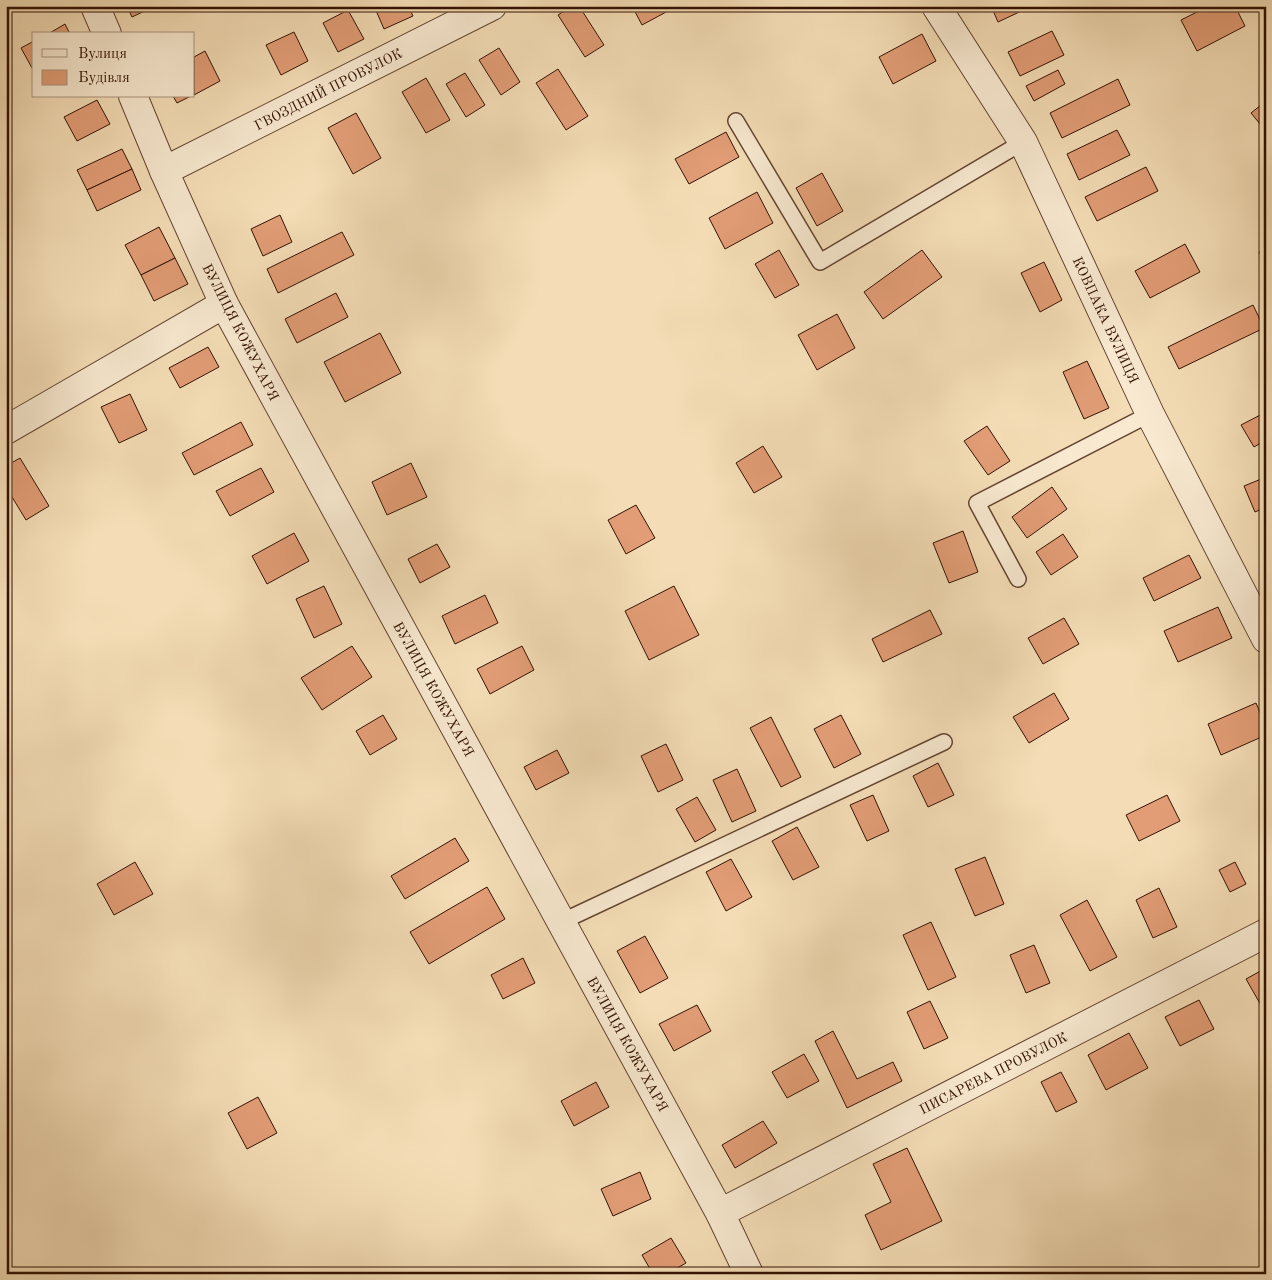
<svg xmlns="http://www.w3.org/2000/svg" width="1272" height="1280" viewBox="0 0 1272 1280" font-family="'Old Standard TT',serif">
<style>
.building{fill:#e29d76;stroke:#331203}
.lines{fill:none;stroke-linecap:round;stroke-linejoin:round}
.lane-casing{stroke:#634530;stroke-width:18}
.street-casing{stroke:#634530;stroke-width:30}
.lane{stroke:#f8e9d0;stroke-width:15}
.street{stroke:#f8e9d0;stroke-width:28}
.labels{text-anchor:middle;stroke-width:4.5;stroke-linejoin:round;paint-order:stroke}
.street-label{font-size:14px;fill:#331203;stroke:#f8e9d0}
</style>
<rect width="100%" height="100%" fill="#f4ddb6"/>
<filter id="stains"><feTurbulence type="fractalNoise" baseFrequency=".004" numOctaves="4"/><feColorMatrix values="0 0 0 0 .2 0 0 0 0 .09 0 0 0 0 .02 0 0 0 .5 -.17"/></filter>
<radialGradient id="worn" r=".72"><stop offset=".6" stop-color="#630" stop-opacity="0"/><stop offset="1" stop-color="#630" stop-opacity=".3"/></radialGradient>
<g class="building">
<polygon points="127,6 155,6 132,17"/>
<polygon points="374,6 408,6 413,16 384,29"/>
<polygon points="571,6 579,6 604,45 585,57 558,15"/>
<polygon points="632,6 666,6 668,11 642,25"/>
<polygon points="991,6 1032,6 998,22"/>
<polygon points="1209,6 1235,6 1245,26 1197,51 1181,20"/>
<polygon points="348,10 364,39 338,52 323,23"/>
<polygon points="65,24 70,34 48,34"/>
<polygon points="1052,31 1064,55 1020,76 1008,52"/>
<polygon points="294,32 308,61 281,75 266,45"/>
<polygon points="922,34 936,61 893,84 879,57"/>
<polygon points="34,41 34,67 32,68 21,48"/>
<polygon points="499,48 520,82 501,95 479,60"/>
<polygon points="205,51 220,81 194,95 194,57"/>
<polygon points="558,69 588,116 566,130 536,83"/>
<polygon points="1058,70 1065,84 1034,101 1026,86"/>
<polygon points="465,73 485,105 466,117 446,84"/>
<polygon points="426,78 450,120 426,133 402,92"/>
<polygon points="1118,79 1130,105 1062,138 1050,113"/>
<polygon points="173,96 191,96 177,103"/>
<polygon points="97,100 110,124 77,141 64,117"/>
<polygon points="1266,101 1266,129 1265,130 1251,113"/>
<polygon points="356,113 381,158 353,174 328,128"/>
<polygon points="1117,130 1130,155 1079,180 1067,154"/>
<polygon points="726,132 739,157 689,184 675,159"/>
<polygon points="122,149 132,169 87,190 77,170"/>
<polygon points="1146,167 1158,191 1097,221 1085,197"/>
<polygon points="132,169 141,190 97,211 87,190"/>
<polygon points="822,173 843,211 817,226 796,188"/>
<polygon points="757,192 773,223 725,249 709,218"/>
<polygon points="280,215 292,242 263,256 251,229"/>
<polygon points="159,227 175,258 141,275 125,245"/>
<polygon points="342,232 354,255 278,293 267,269"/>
<polygon points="1185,244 1200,272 1150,298 1135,271"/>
<polygon points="1266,249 1266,265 1259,252"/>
<polygon points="779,250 799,285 775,298 755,264"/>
<polygon points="922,250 942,277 883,319 864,292"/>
<polygon points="175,258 188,284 154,301 141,275"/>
<polygon points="1044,262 1062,300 1040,312 1021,273"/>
<polygon points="336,293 348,317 297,343 285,319"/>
<polygon points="1253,305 1264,328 1179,369 1168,347"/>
<polygon points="837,314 855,348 817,370 798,335"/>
<polygon points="380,333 401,373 345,402 324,362"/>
<polygon points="208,347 219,367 180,388 169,368"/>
<polygon points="1087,361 1109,408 1084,419 1063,372"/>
<polygon points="130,394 147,430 119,443 101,407"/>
<polygon points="1266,412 1266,440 1254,447 1241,425"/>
<polygon points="241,422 253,445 194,475 182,453"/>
<polygon points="987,426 1010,461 988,475 964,441"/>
<polygon points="763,446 782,477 754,493 736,463"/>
<polygon points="20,458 49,506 26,520 6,487 6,466"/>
<polygon points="411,463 427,497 387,515 372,482"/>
<polygon points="261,468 274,492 230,516 216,491"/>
<polygon points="1266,477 1266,507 1255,512 1244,486"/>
<polygon points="1052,487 1067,509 1027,538 1012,517"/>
<polygon points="636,505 655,538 626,554 608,520"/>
<polygon points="963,531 978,572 949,583 933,543"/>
<polygon points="294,533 309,561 267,584 252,556"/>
<polygon points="1063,534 1078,557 1051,575 1036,552"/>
<polygon points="437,544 450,567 420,583 408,559"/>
<polygon points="1189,555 1201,578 1154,601 1143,578"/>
<polygon points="324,586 342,624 314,638 296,599"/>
<polygon points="674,586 699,635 649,660 625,611"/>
<polygon points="485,595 498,623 455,644 442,616"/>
<polygon points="1218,607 1232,638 1178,662 1164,631"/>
<polygon points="930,610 942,634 883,662 872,639"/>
<polygon points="1064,618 1079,644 1043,664 1028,638"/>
<polygon points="352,646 372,677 322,710 301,678"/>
<polygon points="522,646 534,670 490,694 477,669"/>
<polygon points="1054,693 1069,719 1029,743 1013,717"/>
<polygon points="1256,703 1266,726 1266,735 1221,755 1208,724"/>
<polygon points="383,715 397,739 370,755 356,731"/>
<polygon points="841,715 861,754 834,768 814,729"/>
<polygon points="771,717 801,777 781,787 750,728"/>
<polygon points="666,744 683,780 658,792 641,756"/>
<polygon points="557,750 569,773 536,790 524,767"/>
<polygon points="938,763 954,795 928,807 913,776"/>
<polygon points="737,769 756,811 732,822 713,780"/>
<polygon points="873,795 889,831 867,841 850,805"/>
<polygon points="1167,795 1180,821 1139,841 1126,815"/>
<polygon points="697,797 716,830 695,842 676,809"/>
<polygon points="797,827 819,867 793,880 772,841"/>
<polygon points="455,838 469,861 405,899 391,876"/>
<polygon points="985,857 1004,904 975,916 955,869"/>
<polygon points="731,859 752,897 726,911 706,872"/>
<polygon points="135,862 153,894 114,915 97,884"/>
<polygon points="1235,862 1246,884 1230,892 1219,870"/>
<polygon points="487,887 505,919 429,964 410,932"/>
<polygon points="1159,888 1177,927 1153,938 1136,900"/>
<polygon points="1087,900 1117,957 1090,971 1060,915"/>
<polygon points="931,922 956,977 928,990 903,935"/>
<polygon points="645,936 668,978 640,993 617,951"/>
<polygon points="1034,945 1050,983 1026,993 1010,955"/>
<polygon points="523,958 535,983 503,999 491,975"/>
<polygon points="1266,968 1266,1014 1246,979"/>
<polygon points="1199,1000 1214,1029 1180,1046 1165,1017"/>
<polygon points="930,1001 948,1038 924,1049 907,1012"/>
<polygon points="697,1005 711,1031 674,1051 659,1024"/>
<polygon points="833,1031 857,1079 893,1062 902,1081 847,1108 815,1041"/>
<polygon points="1129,1033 1148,1068 1106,1090 1088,1055"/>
<polygon points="804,1054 819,1081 787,1098 772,1072"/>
<polygon points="1061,1072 1077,1102 1056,1112 1041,1082"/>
<polygon points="596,1082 609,1107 574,1126 561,1101"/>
<polygon points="258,1097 277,1133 247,1149 228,1113"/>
<polygon points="763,1121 777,1143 735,1168 722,1145"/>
<polygon points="907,1148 942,1221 881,1250 865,1215 891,1202 873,1164"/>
<polygon points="640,1172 651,1199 613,1216 601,1189"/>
<polygon points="671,1238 686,1263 667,1274 653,1274 642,1255"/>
</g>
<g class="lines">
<defs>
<g id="lane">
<polyline points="736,121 820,262 1023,142"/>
<polyline points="1018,579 977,503 1150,414"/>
<polyline points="561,922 944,742"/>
</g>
<g id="street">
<polyline points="95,6 107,34"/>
<polyline points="936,6 1023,142 1150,414 1266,639"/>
<polyline points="133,96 164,171 224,304 720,1213 749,1274"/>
<polyline points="164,171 492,6"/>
<polyline points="6,430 224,304"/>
<polyline points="720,1213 1266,933"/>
</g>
</defs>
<use href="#lane" class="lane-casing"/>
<use href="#street" class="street-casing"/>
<use href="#lane" class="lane"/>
<use href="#street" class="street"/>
</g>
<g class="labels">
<g class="street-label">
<text transform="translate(328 89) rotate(-27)" y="5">ГВОЗДНИЙ ПРОВУЛОК</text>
<text transform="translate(1106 320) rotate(65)" y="5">КОВПАКА ВУЛИЦЯ</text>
<text transform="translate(241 332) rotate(63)" y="5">ВУЛИЦЯ КОЖУХАРЯ</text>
<text transform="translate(434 689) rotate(61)" y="5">ВУЛИЦЯ КОЖУХАРЯ</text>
<text transform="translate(628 1044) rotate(61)" y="5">ВУЛИЦЯ КОЖУХАРЯ</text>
<text transform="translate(993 1073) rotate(-27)" y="5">ПИСАРЕВА ПРОВУЛОК</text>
</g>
</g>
<rect width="1272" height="1280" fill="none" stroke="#f4ddb6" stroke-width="25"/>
<rect x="8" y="8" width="1257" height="1265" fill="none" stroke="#331203" stroke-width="2.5"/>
<rect x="12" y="12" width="1247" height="1255" fill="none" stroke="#331203"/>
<rect x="32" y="32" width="162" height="65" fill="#f8e9d0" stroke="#a9937e"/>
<rect x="42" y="49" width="25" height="8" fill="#f8e9d0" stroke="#a9937e"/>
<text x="78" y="58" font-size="15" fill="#331203">Вулиця</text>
<rect x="42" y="70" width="25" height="15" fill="#e29d76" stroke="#a9937e"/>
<text x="78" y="82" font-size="15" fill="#331203">Будівля</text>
<rect width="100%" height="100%" filter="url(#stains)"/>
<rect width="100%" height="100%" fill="url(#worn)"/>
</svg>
